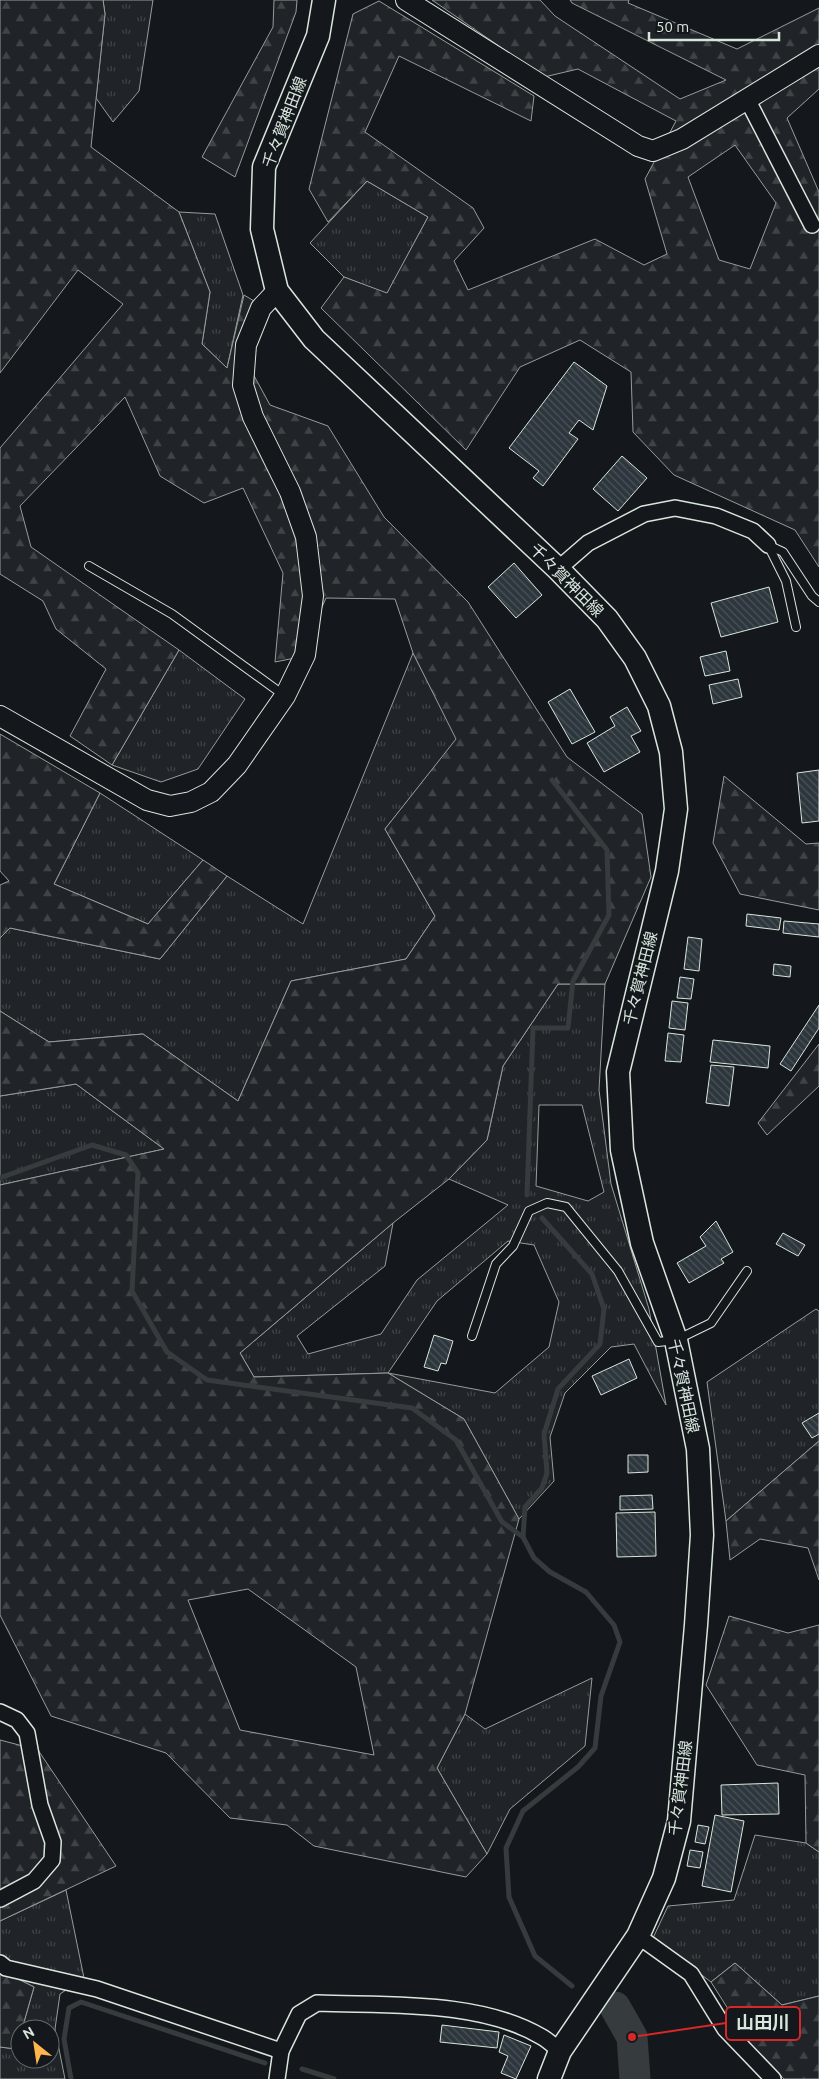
<svg xmlns="http://www.w3.org/2000/svg" width="819" height="2079" viewBox="0 0 819 2079" font-family="Ubuntu,'Noto Sans JP',sans-serif">
<style>
.grass{fill:url(#grass-tufts);stroke:#939e99;fill-rule:evenodd}
.forest{fill:url(#forest-firs);stroke:#939e99;fill-rule:evenodd}
.lines{fill:none;stroke-linecap:round;stroke-linejoin:round}
.stream{stroke:#363b3e;stroke-width:5}
.river{stroke:#363b3e;stroke-width:31}
.building{fill:url(#building-back-hatch);stroke:#d8e6dc}
.service-casing{stroke:#d8e6dc;stroke-width:10}
.minor-casing{stroke:#d8e6dc;stroke-width:18}
.tertiary-casing{stroke:#d8e6dc;stroke-width:22}
.secondary-casing{stroke:#d8e6dc;stroke-width:25}
.service{stroke:#14181c;stroke-width:8}
.minor{stroke:#14181c;stroke-width:15}
.tertiary{stroke:#14181c;stroke-width:20}
.secondary{stroke:#14181c;stroke-width:22}
.labels{text-anchor:middle;stroke-width:4;stroke-linejoin:round;paint-order:stroke}
.street-label{font-size:16px;fill:#d8e6dc;stroke:#14181c}
.leader{fill:none;stroke:#d62828;stroke-width:2}
.callout-dot{fill:#d62828;stroke:#14181c;stroke-width:2}
.callout{fill:#14181c;stroke:#d62828;stroke-width:2}
.callout-label{font-size:18px;text-anchor:middle;font-weight:bold;fill:#d8e6dc}
</style>
<defs>
<pattern id="grass-tufts" width="24" height="20" patternUnits="userSpaceOnUse" patternTransform="scale(1.25)"><rect width="24" height="20" fill="#202428"/><path d="M3 7l-1-3M5 7V3M7 7l1-3M15 17l-1-3M17 17v-4M19 17l1-3" fill="none" stroke="#404447"/></pattern>
<pattern id="forest-firs" width="22" height="20" patternUnits="userSpaceOnUse" patternTransform="scale(1.25)"><rect width="22" height="20" fill="#202428"/><path d="M5 1l3.5 6h-7zM16 11l3.5 6h-7z" fill="#404447"/></pattern>
<pattern id="building-back-hatch" width="6" height="6" patternUnits="userSpaceOnUse" patternTransform="scale(1.25)"><rect width="6" height="6" fill="#2c363c"/><path d="M-1 5l2 2M0 0l6 6M5-1l2 2" fill="none" stroke="#4a5358"/></pattern>
</defs>
<rect width="100%" height="100%" fill="#14181c"/>
<g class="grass">
<polygon points="103,0 153,0 139,91 113,122 96,98 105,14"/>
<polygon points="367,181 428,217 387,294 344,277 310,243"/>
<polygon points="179,212 215,214 243,295 227,368 202,344 210,292"/>
<polygon points="179,650 245,699 198,769 161,782 112,765"/>
<polygon points="413,653 457,739 385,829 435,916 406,959 291,981 238,1101 143,1034 49,1042 0,1011 0,938 10,928 160,959 227,876 303,924"/>
<polygon points="100,793 203,860 148,924 54,884"/>
<path d="M558,984h47l-6,106 12,94 38,125 17,96 -32,-61 -23,3 -46,46 -15,44 4,44 -35,38 -55,-100 -76,-46 -134,4 -14,-24 153,-130 -8,43 -88,70 11,18 73,-20 36,-54 91,-75 -59,-26 38,-39 16,-74zM539,1105h43l22,87 -16,9 -52,-15zM508,1241l26,4 25,57 -10,45 -54,46 -107,-20 49,-72z"/>
<polygon points="76,1084 164,1149 0,1185 0,1096"/>
<polygon points="816,1309 819,1311 819,1441 726,1521 707,1382"/>
<polygon points="592,1678 585,1746 510,1809 487,1854 437,1768 465,1714 485,1729"/>
<polygon points="755,1835 806,1843 819,1852 819,1996 782,2005 735,1963 711,1982 653,1938 668,1906 734,1900"/>
<polygon points="66,1890 84,1978 60,1994 55,2029 65,2079 0,2079 0,2047 16,2049 20,2036 20,2059 50,2059 50,2029 22,2029 34,1987 0,1970 0,1921"/>
</g>
<g class="forest">
<path d="M0,0h103l2,14 -14,133 88,65 31,80 -8,52 25,24 17,-73 15,9 -13,57 24,44 58,21 56,91 84,85 99,155 75,57 9,63 -46,107h-47l-55,82 -16,74 -38,39 -56,44 -153,130 14,24 134,-4 76,46 55,100 -54,195 -28,54 50,86 -21,23 -152,-31 -27,-21 -57,-7 -64,-65 -115,-37 -51,-101v-430l164,-36 -88,-65 -76,12v-85l49,31 94,-8 95,67 53,-120 115,-22 29,-43 -50,-87 71,-90 -43,-86 -18,-54 -69,-1 -26,59 -25,5 8,-89 -40,-85 -39,15 -44,-27 -35,-79 -105,109 11,41 148,103 -67,115 -42,-29 36,-67 -50,-40 -13,-28 -43,-27v-126l123,-144 -45,-34 -78,103zM248,1589l108,78 18,88 -134,-25 -52,-130z"/>
<polygon points="274,0 297,0 296,12 235,177 202,157 273,27"/>
<path d="M432,0h108l15,16 125,83 46,-19 -154,-77 -2,-3h59l-1,3 109,46 82,-41v81l-32,29 32,74v375l-24,-37 -121,-55 -41,-43 -2,-60 -51,-32 -60,27 -54,83 -145,-142 23,-31 43,16 41,-76 -61,-36 -39,41 -19,-33 44,-175 26,-13 155,95 -3,25 -132,-65 -34,76 108,76 11,20 -30,33 14,29 127,-51 49,26 23,-11 -22,-75 31,-58 -98,-52 -34,8zM735,145l41,58 -26,66 -31,-9 -31,-83z"/>
<polygon points="0,734 100,793 54,884 148,924 203,860 227,876 160,959 10,928 0,938 0,885 9,881 0,871"/>
<polygon points="724,776 806,844 819,843 819,910 740,894 713,843"/>
<polygon points="819,1044 819,1086 767,1135 758,1123"/>
<polygon points="819,1441 819,1580 808,1548 760,1539 730,1560 726,1521"/>
<polygon points="729,1616 788,1633 819,1625 819,1852 806,1843 805,1775 757,1765 706,1685"/>
<polygon points="0,1740 38,1750 116,1866 0,1921"/>
<polygon points="735,1963 782,2005 819,1996 819,2079 784,2079 749,2042 711,1982"/>
<polygon points="0,1970 34,1987 22,2029 20,2029 16,2049 0,2047"/>
</g>
<g class="lines">
<g class="stream">
<polyline points="0,1178 92,1145 126,1155 138,1173 132,1291 167,1352 207,1380 412,1408 456,1440 502,1522 523,1537"/>
<polyline points="527,1195 533,1028 568,1028 573,981 609,915 607,850 552,780"/>
<polyline points="542,1218 592,1274 604,1309 600,1344 558,1389 544,1434 547,1473 542,1488 525,1507 523,1537 534,1558 550,1572 586,1592 614,1625 620,1642 601,1696 595,1748 578,1767 523,1811 506,1848 509,1897 535,1956 572,1986"/>
<polyline points="302,2069 334,2079"/>
<polyline points="71,2079 64,2039 69,2008 81,2002 265,2063"/>
</g>
<polyline class="river" points="615,2007 632,2037 635,2079"/>
</g>
<g class="building">
<polygon points="574,362 607,386 593,430 579,420 569,433 578,439 543,486 533,478 539,471 509,448"/>
<polygon points="622,456 647,478 618,511 593,489"/>
<polygon points="514,563 542,595 516,618 488,587"/>
<polygon points="769,587 778,622 721,637 711,603"/>
<polygon points="726,651 730,671 705,676 700,657"/>
<polygon points="738,679 742,697 713,704 709,685"/>
<polygon points="570,689 595,732 572,744 548,702"/>
<polygon points="627,707 641,731 631,736 640,752 604,772 587,743 615,726 610,717"/>
<polygon points="819,770 819,821 802,823 797,773"/>
<polygon points="747,914 781,918 779,930 746,926"/>
<polygon points="784,921 819,924 819,937 783,933"/>
<polygon points="688,937 702,939 699,971 684,969"/>
<polygon points="774,964 791,966 790,977 773,975"/>
<polygon points="680,977 694,979 691,999 677,998"/>
<polygon points="672,1001 688,1003 685,1030 669,1028"/>
<polygon points="819,1005 819,1028 791,1071 780,1064"/>
<polygon points="668,1033 684,1035 681,1062 665,1061"/>
<polygon points="713,1040 770,1046 768,1068 710,1062"/>
<polygon points="711,1065 734,1067 729,1106 706,1103"/>
<polygon points="716,1221 733,1252 721,1259 724,1263 689,1283 677,1263 706,1246 700,1237"/>
<polygon points="783,1233 805,1245 798,1256 776,1244"/>
<polygon points="434,1335 453,1341 446,1364 441,1363 438,1371 424,1367"/>
<polygon points="629,1359 637,1378 601,1395 592,1376"/>
<polygon points="819,1413 819,1434 812,1438 802,1423"/>
<polygon points="628,1455 648,1455 648,1472 628,1473"/>
<polygon points="652,1495 653,1509 620,1510 620,1496"/>
<polygon points="655,1512 656,1556 617,1557 616,1513"/>
<polygon points="778,1783 779,1814 722,1815 721,1785"/>
<polygon points="715,1815 744,1821 731,1892 702,1886"/>
<polygon points="698,1825 709,1827 705,1844 695,1842"/>
<polygon points="690,1850 703,1852 700,1868 687,1866"/>
<polygon points="442,2025 499,2032 497,2048 440,2042"/>
<polygon points="504,2035 531,2046 516,2079 501,2073 508,2056 499,2052"/>
</g>
<g class="lines">
<defs>
<g id="service">
<polyline points="768,545 786,581 796,627"/>
<polyline points="768,545 783,552 812,596 819,602"/>
<polyline points="89,566 172,614 285,696"/>
<polyline points="472,1336 496,1264 513,1246 529,1211 547,1203 566,1207 618,1271 658,1342 676,1340 711,1323 747,1271"/>
</g>
<g id="minor">
<polyline points="747,99 812,225"/>
<polyline points="558,569 588,543 644,514 675,508 716,516 753,531 768,545"/>
<polyline points="0,1712 17,1720 27,1733 40,1805 53,1842 52,1860 34,1881 0,1899"/>
<polyline points="638,1936 691,1974 725,2029 773,2079"/>
<polyline points="0,1963 6,1968 97,1989 281,2051"/>
<path d="M277,2079l4,-28 18,-37 18,-11c71,3 163,-3 225,34 7,4 13,10 18,14"/>
</g>
<g id="tertiary">
<polyline points="406,0 638,146 653,151 682,139 819,55"/>
<polyline points="0,716 147,800 170,806 191,802 211,792 237,765 285,696 305,655 313,596 306,537 290,492 253,417 243,385 246,345 261,308 277,291"/>
</g>
<polyline id="secondary" points="324,0 318,36 264,167 262,229 277,291 314,339 558,569 607,619 635,658 659,706 671,752 676,809 667,871 618,1072 622,1150 642,1243 676,1340 698,1449 702,1535 696,1625 679,1821 664,1878 638,1936 560,2051 549,2079"/>
</defs>
<use href="#service" class="service-casing"/>
<use href="#minor" class="minor-casing"/>
<use href="#tertiary" class="tertiary-casing"/>
<use href="#secondary" class="secondary-casing"/>
<use href="#service" class="service"/>
<use href="#minor" class="minor"/>
<use href="#tertiary" class="tertiary"/>
<use href="#secondary" class="secondary"/>
</g>
<g class="labels">
<g class="street-label">
<text transform="translate(284 122) rotate(-69)" y="6">千々賀神田線</text>
<text transform="translate(567 580) rotate(45)" y="6">千々賀神田線</text>
<text transform="translate(640 978) rotate(-76)" y="6">千々賀神田線</text>
<text transform="translate(684 1386) rotate(78)" y="6">千々賀神田線</text>
<text transform="translate(680 1788) rotate(-83)" y="6">千々賀神田線</text>
</g>
</g>
<path class="leader" d="M632 2037L726 2023"/>
<circle class="callout-dot" cx="632" cy="2037" r="5"/>
<rect class="callout" x="726" y="2007" width="74" height="33" rx="5"/>
<g class="callout-label">
<text x="763" y="2029">山田川</text>
</g>
<g transform="translate(35 2044) rotate(330)"><circle r="24" fill="#14181c" stroke="#626a69"/>
<path d="M0-4L9 19L0 12L-9 19Z" fill="#ffb74d"/>
<text y="-8" font-size="14" font-weight="bold" text-anchor="middle" fill="#d8e6dc">N</text>
</g>
<path d="M649 32v8h130v-8" fill="none" stroke="#d8e6dc" stroke-width="2.5"/>
<text x="656" y="32" font-size="15" fill="#d8e6dc" stroke="#14181c" stroke-width="4" paint-order="stroke">50 m</text>
</svg>
